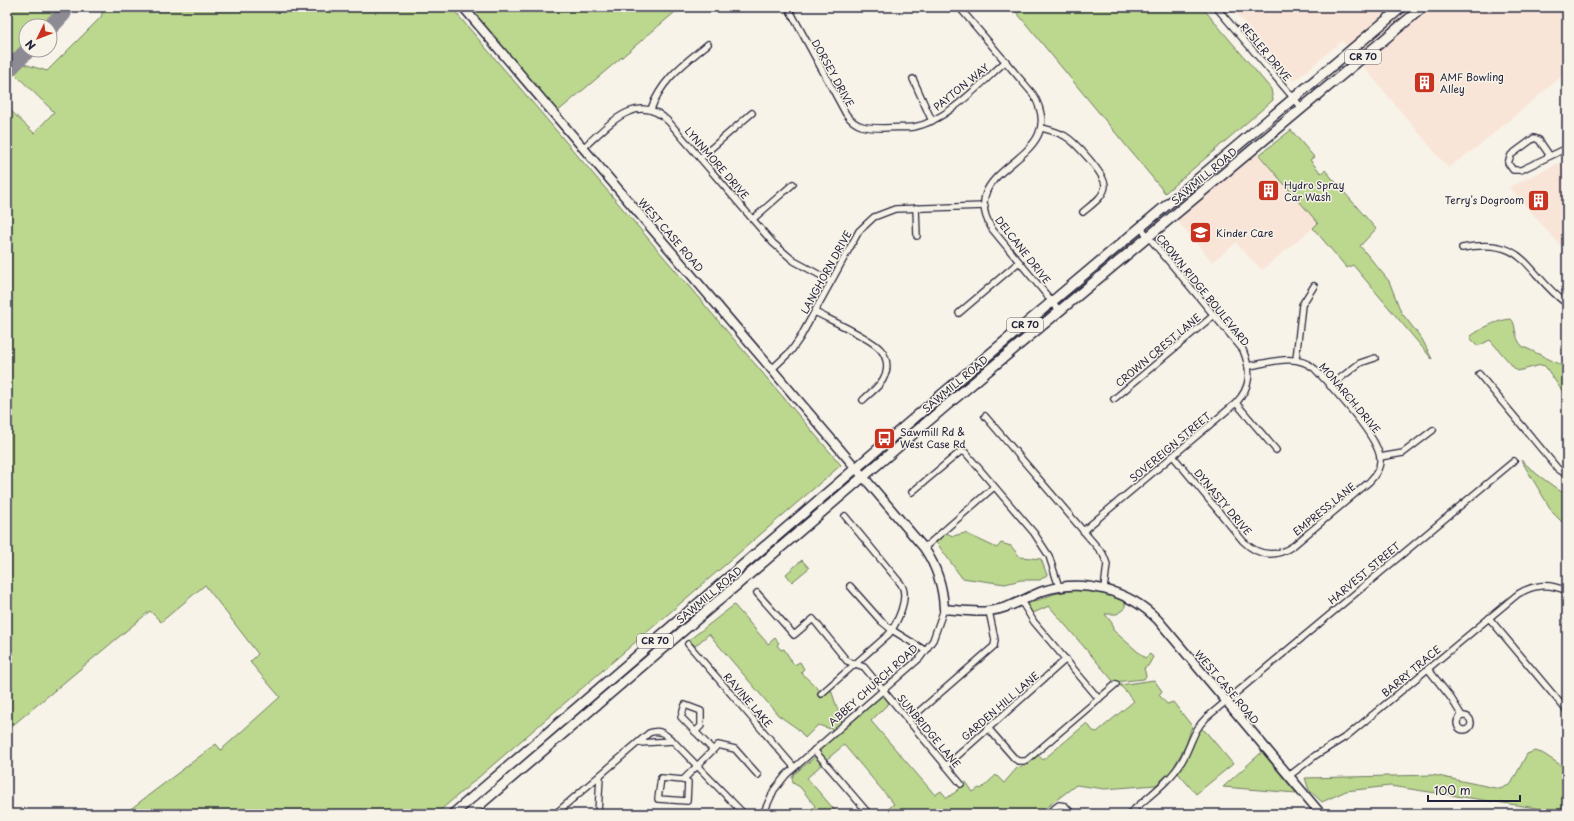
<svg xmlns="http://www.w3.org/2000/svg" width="1574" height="821" viewBox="0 0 1574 821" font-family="'Playpen Sans',sans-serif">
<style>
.built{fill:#f9e5d8}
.green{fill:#bcd78e;stroke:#6f7c64}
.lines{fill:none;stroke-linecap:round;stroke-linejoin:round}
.taxiway{stroke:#8c8a92;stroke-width:16}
.street-casing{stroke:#22223b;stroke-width:8}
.secondary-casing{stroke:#22223b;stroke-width:11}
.primary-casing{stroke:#22223b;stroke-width:12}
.street{stroke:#f7f3e8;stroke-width:5.5}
.secondary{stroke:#f7f3e8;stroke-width:8}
.primary{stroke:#f7f3e8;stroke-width:9}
.labels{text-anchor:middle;stroke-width:3;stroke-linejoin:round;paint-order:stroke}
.shield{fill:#f7f3e8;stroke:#62616f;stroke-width:1}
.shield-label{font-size:9px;font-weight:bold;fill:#22223b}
.street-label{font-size:10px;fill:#22223b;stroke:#f7f3e8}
.poi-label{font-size:10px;fill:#22223b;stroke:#f7f3e8;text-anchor:start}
</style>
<rect width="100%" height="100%" fill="#f7f3e8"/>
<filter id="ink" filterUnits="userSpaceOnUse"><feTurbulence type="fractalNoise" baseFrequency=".025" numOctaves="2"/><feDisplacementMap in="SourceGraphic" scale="8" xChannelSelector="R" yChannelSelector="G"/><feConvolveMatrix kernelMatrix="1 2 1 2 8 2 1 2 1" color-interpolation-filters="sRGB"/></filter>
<g filter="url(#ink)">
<g class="built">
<polygon points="1231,7 1567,7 1567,72 1477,147 1448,168 1342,41 1296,80 1293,80"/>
<polygon points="1255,152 1319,223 1262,270 1236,243 1212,262 1175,218"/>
<polygon points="1567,159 1567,253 1509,187"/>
</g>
<g class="green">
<polygon points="7,7 58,7 40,26 26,26 26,42 11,59 7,59"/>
<polygon points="104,7 451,7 841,465 436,814 124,814 216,744 221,750 280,697 250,662 258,654 205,585 161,622 150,611 7,730 7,107 34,133 54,112 15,74 24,64 47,71 101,17"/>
<polygon points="466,7 681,7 556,113"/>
<polygon points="1012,7 1202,7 1271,89 1273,100 1165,193"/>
<polygon points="1291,130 1314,157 1310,160 1321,173 1325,170 1376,229 1360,246 1389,281 1401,312 1422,339 1432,359 1353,265 1347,268 1313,228 1318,223 1259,155"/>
<path d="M1511,319c6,5 2,17 11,27l45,22v30l-22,-32 -4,-1 -23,6 -3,-2 -25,-29 -12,6 -7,-7v-3c11,-8 26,-16 40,-17z"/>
<polygon points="1521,460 1538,475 1567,496 1567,527 1553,513"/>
<polygon points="946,533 953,536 965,533 997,548 1001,543 1011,546 1020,557 1041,559 1047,575 1040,580 1021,580 1005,584 962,578 936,542"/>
<polygon points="802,560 809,568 792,582 786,574"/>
<polygon points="1085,588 1110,593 1125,602 1125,608 1117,614 1105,614 1112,623 1113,630 1145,658 1150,654 1153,657 1148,666 1144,668 1146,676 1144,679 1114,682 1049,606 1031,614 1025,605 1054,594"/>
<path d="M734,605l34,39 7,-6 4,5 -2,2 4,5 3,-1 10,16 6,-3 4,7 -3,3c7,9 16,13 21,23l9,-5 11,32 -8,8 -16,-5 -13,13 -7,-9 -20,-14 -69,-81 -14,12 -6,-6z"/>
<polygon points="1154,680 1162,691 1159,695 1167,704 1173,702 1192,726 1186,745 1172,770 1156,785 1105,789 1076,785 1038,814 882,814 894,804 844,745 826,760 818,751 883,695 889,703 871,721 935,795 941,791 947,798 957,791 966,782 973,792 979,788 981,789 996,775 1004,783 1017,768 1028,764 1038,755 1043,760 1087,723 1093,731 1097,732 1134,701 1120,685"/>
<polygon points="1199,727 1206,732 1233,764 1196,794 1178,773"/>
<polygon points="1535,751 1542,753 1567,769 1567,810 1556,811 1390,786 1346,791 1322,802 1309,790 1305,778 1433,775 1500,789 1511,784 1527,754"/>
<polygon points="1262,752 1296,793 1223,787"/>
<polygon points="815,757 820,763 820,766 807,778 838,814 813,814 810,811 815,806 800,787 793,783 792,778 794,774"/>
</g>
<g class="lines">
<g class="taxiway">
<polyline points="50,28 63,14 66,7"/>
<polyline points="7,71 28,50"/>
</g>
<defs>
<g id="street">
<path d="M788,7l58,107c10,14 21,14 38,14 9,-1 20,0 30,-1 33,-6 67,-44 92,-66"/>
<path d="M959,7l74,87c41,69 -81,69 -41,135l67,81"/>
<polyline points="1216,7 1302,108"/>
<polyline points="913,79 932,121"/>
<path d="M651,109c11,-30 33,-45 57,-65"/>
<path d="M1042,128c8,2 16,4 23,8 10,6 40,38 40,50 -1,11 -14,19 -22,26"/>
<path d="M583,148c25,-22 54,-59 86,-26l104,121 21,18 37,20"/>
<polyline points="1550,156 1539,140 1534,138 1511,155 1508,163 1513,170 1521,170 1567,148"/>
<polyline points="700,158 752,113"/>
<polyline points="916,208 917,236"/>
<polyline points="753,219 793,184"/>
<path d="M1462,248c65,-12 62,24 105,56"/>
<path d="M815,312c15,8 54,25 65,37 6,6 9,17 5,26 -3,10 -14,17 -22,25"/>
<polyline points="959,313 1019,262"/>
<polyline points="1296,359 1302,305 1314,286"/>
<polyline points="772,369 791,351 800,338 859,231 874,217 895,209 985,206"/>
<polyline points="1479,374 1558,469 1567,475"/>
<polyline points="1330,386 1360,363 1375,358"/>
<polyline points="1114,399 1214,315"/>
<polyline points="1236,403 1276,450"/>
<polyline points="985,416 1103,554 1107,564 1104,589"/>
<path d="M1173,456l70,85c15,15 32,17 50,5l76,-64c6,-6 12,-15 11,-24 -2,-22 -49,-72 -65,-89 -19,-16 -43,-7 -66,-3"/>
<polyline points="1380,457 1403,453 1433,430"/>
<polyline points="912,492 960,452 965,452 1034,533 1049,556 1059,587"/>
<path d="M1083,531l153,-128c16,-17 15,-33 7,-53l-102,-122"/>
<polyline points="924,548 994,487"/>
<polyline points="850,586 881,621 892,630 926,651"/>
<polyline points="757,593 794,635 813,619 847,661 864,667 961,784"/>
<polyline points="1021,601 1034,622 1099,699"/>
<polyline points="1489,618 1567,711"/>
<polyline points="688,644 794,767"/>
<polyline points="1428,669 1451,698 1462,716"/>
<path d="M821,694l68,-60c8,-11 21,-37 12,-50l-56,-68"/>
<circle cx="1464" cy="723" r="7"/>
<polyline points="908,721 994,646 995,640 989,611"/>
<polyline points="988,728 1015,759 1018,761 1026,761 1116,684"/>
<polyline points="695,732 701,726 701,711 685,705 681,717 713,750"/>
<polyline points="639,743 673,741"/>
<polyline points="814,750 869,814"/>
<polyline points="946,766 1066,659"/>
<path d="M1289,776l27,-21 31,-19 171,-142c17,-10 31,-11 49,-3"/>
<polygon points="661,778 683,780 688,782 687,801 658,799"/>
<polyline points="683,780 718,745 735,749 758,775"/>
<path d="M555,814l94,-81c11,-4 16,1 24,8l71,73"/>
<polyline points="598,814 600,776"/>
<polyline points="763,814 774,790 786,775 920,658 933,640 944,609"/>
<polyline points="1047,814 1059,805 1065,806 1072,814"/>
<path d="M1129,814c16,-15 43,-34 53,-53 9,-15 11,-31 24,-43l308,-257"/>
</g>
<path id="secondary" d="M463,7l461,541c13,19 19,38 20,61 14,1 31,4 45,2 20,-2 36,-13 54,-20 40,-13 86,-1 115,29l163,194"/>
<g id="primary">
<polyline points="453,814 940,396 1402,7"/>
<polyline points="469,814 947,405 1423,7"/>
</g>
</defs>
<use href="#street" class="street-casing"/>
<use href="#secondary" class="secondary-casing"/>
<use href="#primary" class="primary-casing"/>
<use href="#street" class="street"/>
<use href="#secondary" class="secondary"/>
<use href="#primary" class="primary"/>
</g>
</g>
<defs>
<symbol id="building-square" viewBox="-11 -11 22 22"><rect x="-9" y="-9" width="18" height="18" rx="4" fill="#c8321e" stroke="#f7f3e8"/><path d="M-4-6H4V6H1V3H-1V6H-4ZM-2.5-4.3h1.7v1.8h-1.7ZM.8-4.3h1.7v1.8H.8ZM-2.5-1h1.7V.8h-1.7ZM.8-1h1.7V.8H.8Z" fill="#fff"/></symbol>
<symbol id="school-square" viewBox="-11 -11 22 22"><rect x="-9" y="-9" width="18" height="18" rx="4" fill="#c8321e" stroke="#f7f3e8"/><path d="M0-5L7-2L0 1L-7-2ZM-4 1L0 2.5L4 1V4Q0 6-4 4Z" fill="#fff"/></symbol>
<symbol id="bus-square" viewBox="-11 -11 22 22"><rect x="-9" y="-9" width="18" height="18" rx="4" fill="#c8321e" stroke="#f7f3e8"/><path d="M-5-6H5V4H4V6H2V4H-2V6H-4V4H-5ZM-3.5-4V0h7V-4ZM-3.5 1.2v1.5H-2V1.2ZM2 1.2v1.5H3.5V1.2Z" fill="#fff"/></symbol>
</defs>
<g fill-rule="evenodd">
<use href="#building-square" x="1412" y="70" width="25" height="25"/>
<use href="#building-square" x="1256" y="178" width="25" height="25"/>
<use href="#building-square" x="1526" y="188" width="25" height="25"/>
<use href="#school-square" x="1188" y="220" width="25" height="25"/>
<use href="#bus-square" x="872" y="426" width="25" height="25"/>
</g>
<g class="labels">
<g class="shield">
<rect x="1345" y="50" width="36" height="14" rx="3"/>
<rect x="1007" y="318" width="36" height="14" rx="3"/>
<rect x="637" y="634" width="36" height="14" rx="3"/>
</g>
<g class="shield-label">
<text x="1363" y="60">CR 70</text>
<text x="1025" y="328">CR 70</text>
<text x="655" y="644">CR 70</text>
</g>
<g class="street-label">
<text transform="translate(1266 52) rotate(50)" y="4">RESLER DRIVE</text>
<text transform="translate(833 73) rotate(61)" y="4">DORSEY DRIVE</text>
<text transform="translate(961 87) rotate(-39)" y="4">PAYTON WAY</text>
<text transform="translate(717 163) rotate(49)" y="4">LYNNMORE DRIVE</text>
<text transform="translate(1204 176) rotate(-40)" y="4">SAWMILL ROAD</text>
<text transform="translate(671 235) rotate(49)" y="4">WEST CASE ROAD</text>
<text transform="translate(1023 250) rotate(52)" y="4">DELCANE DRIVE</text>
<text transform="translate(826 272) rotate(-61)" y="4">LANGHORN DRIVE</text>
<text transform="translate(1203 290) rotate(51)" y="4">CROWN RIDGE BOULEVARD</text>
<text transform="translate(1158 350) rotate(-40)" y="4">CROWN CREST LANE</text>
<text transform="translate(955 384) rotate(-40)" y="4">SAWMILL ROAD</text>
<text transform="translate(1350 398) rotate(50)" y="4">MONARCH DRIVE</text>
<text transform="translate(1170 447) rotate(-40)" y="4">SOVEREIGN STREET</text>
<text transform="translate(1223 502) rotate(50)" y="4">DYNASTY DRIVE</text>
<text transform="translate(1324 509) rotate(-39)" y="4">EMPRESS LANE</text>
<text transform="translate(1364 573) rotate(-40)" y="4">HARVEST STREET</text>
<text transform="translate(709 595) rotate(-40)" y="4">SAWMILL ROAD</text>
<text transform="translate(1411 671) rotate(-40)" y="4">BARRY TRACE</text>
<text transform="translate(873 685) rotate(-42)" y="4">ABBEY CHURCH ROAD</text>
<text transform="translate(1227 687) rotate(50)" y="4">WEST CASE ROAD</text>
<text transform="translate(748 700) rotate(49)" y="4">RAVINE LAKE</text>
<text transform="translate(1000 706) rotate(-41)" y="4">GARDEN HILL LANE</text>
<text transform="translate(929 731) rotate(50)" y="4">SUNBRIDGE LANE</text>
</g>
<g class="poi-label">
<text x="1440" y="81">AMF Bowling<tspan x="1440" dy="12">Alley</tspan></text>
<text x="1284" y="189">Hydro Spray<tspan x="1284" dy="12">Car Wash</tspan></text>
<text x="1524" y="204" text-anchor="end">Terry's Dogroom</text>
<text x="1216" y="237">Kinder Care</text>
<text x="900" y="436">Sawmill Rd &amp;<tspan x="900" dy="12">West Case Rd</tspan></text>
</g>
</g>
<rect width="1574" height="821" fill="none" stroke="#f7f3e8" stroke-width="24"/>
<rect x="12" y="12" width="1550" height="797" fill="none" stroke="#22223b" stroke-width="1.5" filter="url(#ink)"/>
<g transform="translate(38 38) rotate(227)"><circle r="19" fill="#f7f3e8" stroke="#a29fa3"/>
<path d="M0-3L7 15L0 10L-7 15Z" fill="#c8321e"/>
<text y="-6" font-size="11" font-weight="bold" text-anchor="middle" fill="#22223b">N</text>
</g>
<path d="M1428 795v6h92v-6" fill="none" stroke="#22223b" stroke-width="2"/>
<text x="1434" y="795" font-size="12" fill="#22223b" stroke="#f7f3e8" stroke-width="3" paint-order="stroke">100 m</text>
</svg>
